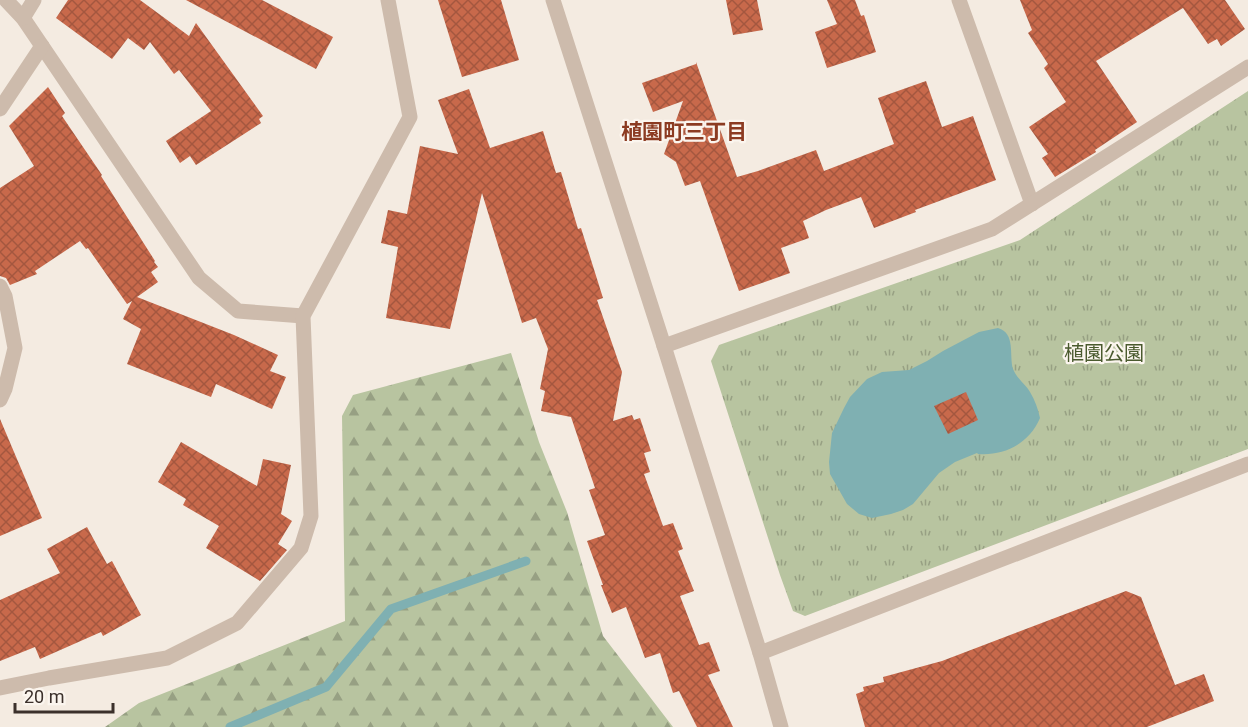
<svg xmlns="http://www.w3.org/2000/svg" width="1248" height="727" viewBox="0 0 1248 727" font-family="Roboto,'Noto Sans JP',sans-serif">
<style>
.forest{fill:url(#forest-firs)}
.park{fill:url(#park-tufts)}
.water{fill:#7fb0b2}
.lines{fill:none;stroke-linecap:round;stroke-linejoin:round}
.stream{stroke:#7fb0b2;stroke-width:9}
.building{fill:url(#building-cross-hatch)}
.minor{stroke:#cdbbac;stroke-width:15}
.labels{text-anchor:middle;stroke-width:4.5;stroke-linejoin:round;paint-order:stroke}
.park-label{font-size:20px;fill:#4a5a2e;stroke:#fbf5ee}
.neighbourhood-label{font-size:21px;font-weight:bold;fill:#8c3b22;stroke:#fbf5ee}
</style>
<defs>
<pattern id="forest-firs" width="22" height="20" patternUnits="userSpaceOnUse" patternTransform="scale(1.5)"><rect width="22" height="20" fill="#b8c4a0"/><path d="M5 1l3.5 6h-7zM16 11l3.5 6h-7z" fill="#97a083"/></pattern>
<pattern id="park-tufts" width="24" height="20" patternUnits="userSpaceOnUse" patternTransform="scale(1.5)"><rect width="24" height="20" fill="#b8c4a0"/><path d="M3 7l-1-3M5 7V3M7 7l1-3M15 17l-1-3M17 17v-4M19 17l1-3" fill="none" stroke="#97a083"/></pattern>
<pattern id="building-cross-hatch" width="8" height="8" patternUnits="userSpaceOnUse" patternTransform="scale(1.5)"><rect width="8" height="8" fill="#c8694b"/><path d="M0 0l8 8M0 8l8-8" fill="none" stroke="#a4573f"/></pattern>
</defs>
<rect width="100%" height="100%" fill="#f4ebe1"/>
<polygon class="forest" points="511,353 539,442 567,512 603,636 673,727 105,727 139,703 345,621 342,416 353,395"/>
<polygon class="park" points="1248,91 1248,449 805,616 793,611 780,575 711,361 719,345 1020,240"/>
<path class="water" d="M998,328c18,5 11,28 15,41 4,10 12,14 17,23 5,8 8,17 10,26 -11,26 -36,38 -62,36l-1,-1 -22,9 -16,11 -26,31 -10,6 -12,4 -19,4 -13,-4 -12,-10 -17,-30 -1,-12 3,-29 12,-25 6,-11 17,-18 15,-7 27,-2 18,-9 16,-10 36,-19z"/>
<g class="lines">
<polyline class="stream" points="230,727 326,687 391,609 526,561"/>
</g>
<g class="building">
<polygon points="68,0 140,0 189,36 196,23 263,116 259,119 261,123 196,165 190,156 180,163 166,141 211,111 179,70 174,74 150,42 144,50 128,38 112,59 56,18"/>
<polygon points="186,0 262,0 333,37 316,69"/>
<polygon points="438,0 501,0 519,60 462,77"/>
<polygon points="726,0 757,0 763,30 733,35"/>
<polygon points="827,0 855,0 861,16 864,15 876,52 827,68 815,32 837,24"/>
<polygon points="1020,0 1225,0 1245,29 1221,46 1217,39 1208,44 1183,8 1096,61 1137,122 1095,150 1096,152 1055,177 1042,158 1048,154 1029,127 1066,102 1044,68 1048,64 1028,33 1032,30"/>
<polygon points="696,62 737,177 758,171 816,150 824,171 894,144 878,98 926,81 942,127 973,116 996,180 915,210 916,212 874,228 861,197 826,210 803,221 809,238 781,248 790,273 739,291 700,181 685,186 676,162 664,154 683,101 653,112 642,83 696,64"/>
<polygon points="48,87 65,113 62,116 102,175 101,176 155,261 154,262 158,267 151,272 158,282 137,297 234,335 278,355 270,371 286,377 272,409 216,384 211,397 127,364 141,329 123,319 132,301 127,304 88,248 86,249 80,241 35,271 37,274 10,285 6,278 0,276 0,188 34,166 9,126"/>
<polygon points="469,89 490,148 543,131 556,173 561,172 578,229 581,228 603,298 597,300 622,372 613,421 632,415 634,420 640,418 651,451 644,453 650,472 644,474 663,526 673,523 683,549 678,551 694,591 680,596 699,645 709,642 720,671 708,675 733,727 697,727 679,691 673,693 660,653 645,658 626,607 612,613 601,585 603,585 587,541 605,535 589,490 595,488 571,417 541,411 545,391 540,389 548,349 536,318 522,323 482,193 450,329 386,318 398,247 381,243 388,210 407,214 420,146 458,154 438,100"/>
<polygon points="966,392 978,420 948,434 934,406"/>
<polygon points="0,419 42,518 0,536"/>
<polygon points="181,442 257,486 263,459 291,465 281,514 292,521 278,544 287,550 260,581 206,548 219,526 183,505 186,499 158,482"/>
<polygon points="87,527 107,564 112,561 141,615 103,636 101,632 40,659 35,647 0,661 0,600 60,573 47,549"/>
<polygon points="1126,591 1141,597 1175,685 1204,674 1214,701 1147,727 865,727 856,694 864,691 863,687 884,682 883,677 942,661"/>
</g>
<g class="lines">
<g class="minor">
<polyline points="6,0 23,18 199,278 238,311 303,316"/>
<polyline points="553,0 664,346 760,653 781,727"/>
<polyline points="959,0 1032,204"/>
<polyline points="23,18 34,0"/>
<polyline points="0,109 42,46"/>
<polyline points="0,286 5,296 15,348 5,389 0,400"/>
<polyline points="664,346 992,229 1248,67"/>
<polyline points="760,653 1248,464"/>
<polyline points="0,688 49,678 167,658 237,623 301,548 311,516 303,316 410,117 388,0"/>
</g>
</g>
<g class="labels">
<g class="park-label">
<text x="1104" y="360">植園公園</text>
</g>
<g class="neighbourhood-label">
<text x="684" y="139">植園町三丁目</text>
</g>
</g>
<path d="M15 703v9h98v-9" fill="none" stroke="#3b302b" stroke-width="3"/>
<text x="24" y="703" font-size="18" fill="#3b302b" stroke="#fbf5ee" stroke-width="4.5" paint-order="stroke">20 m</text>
</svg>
